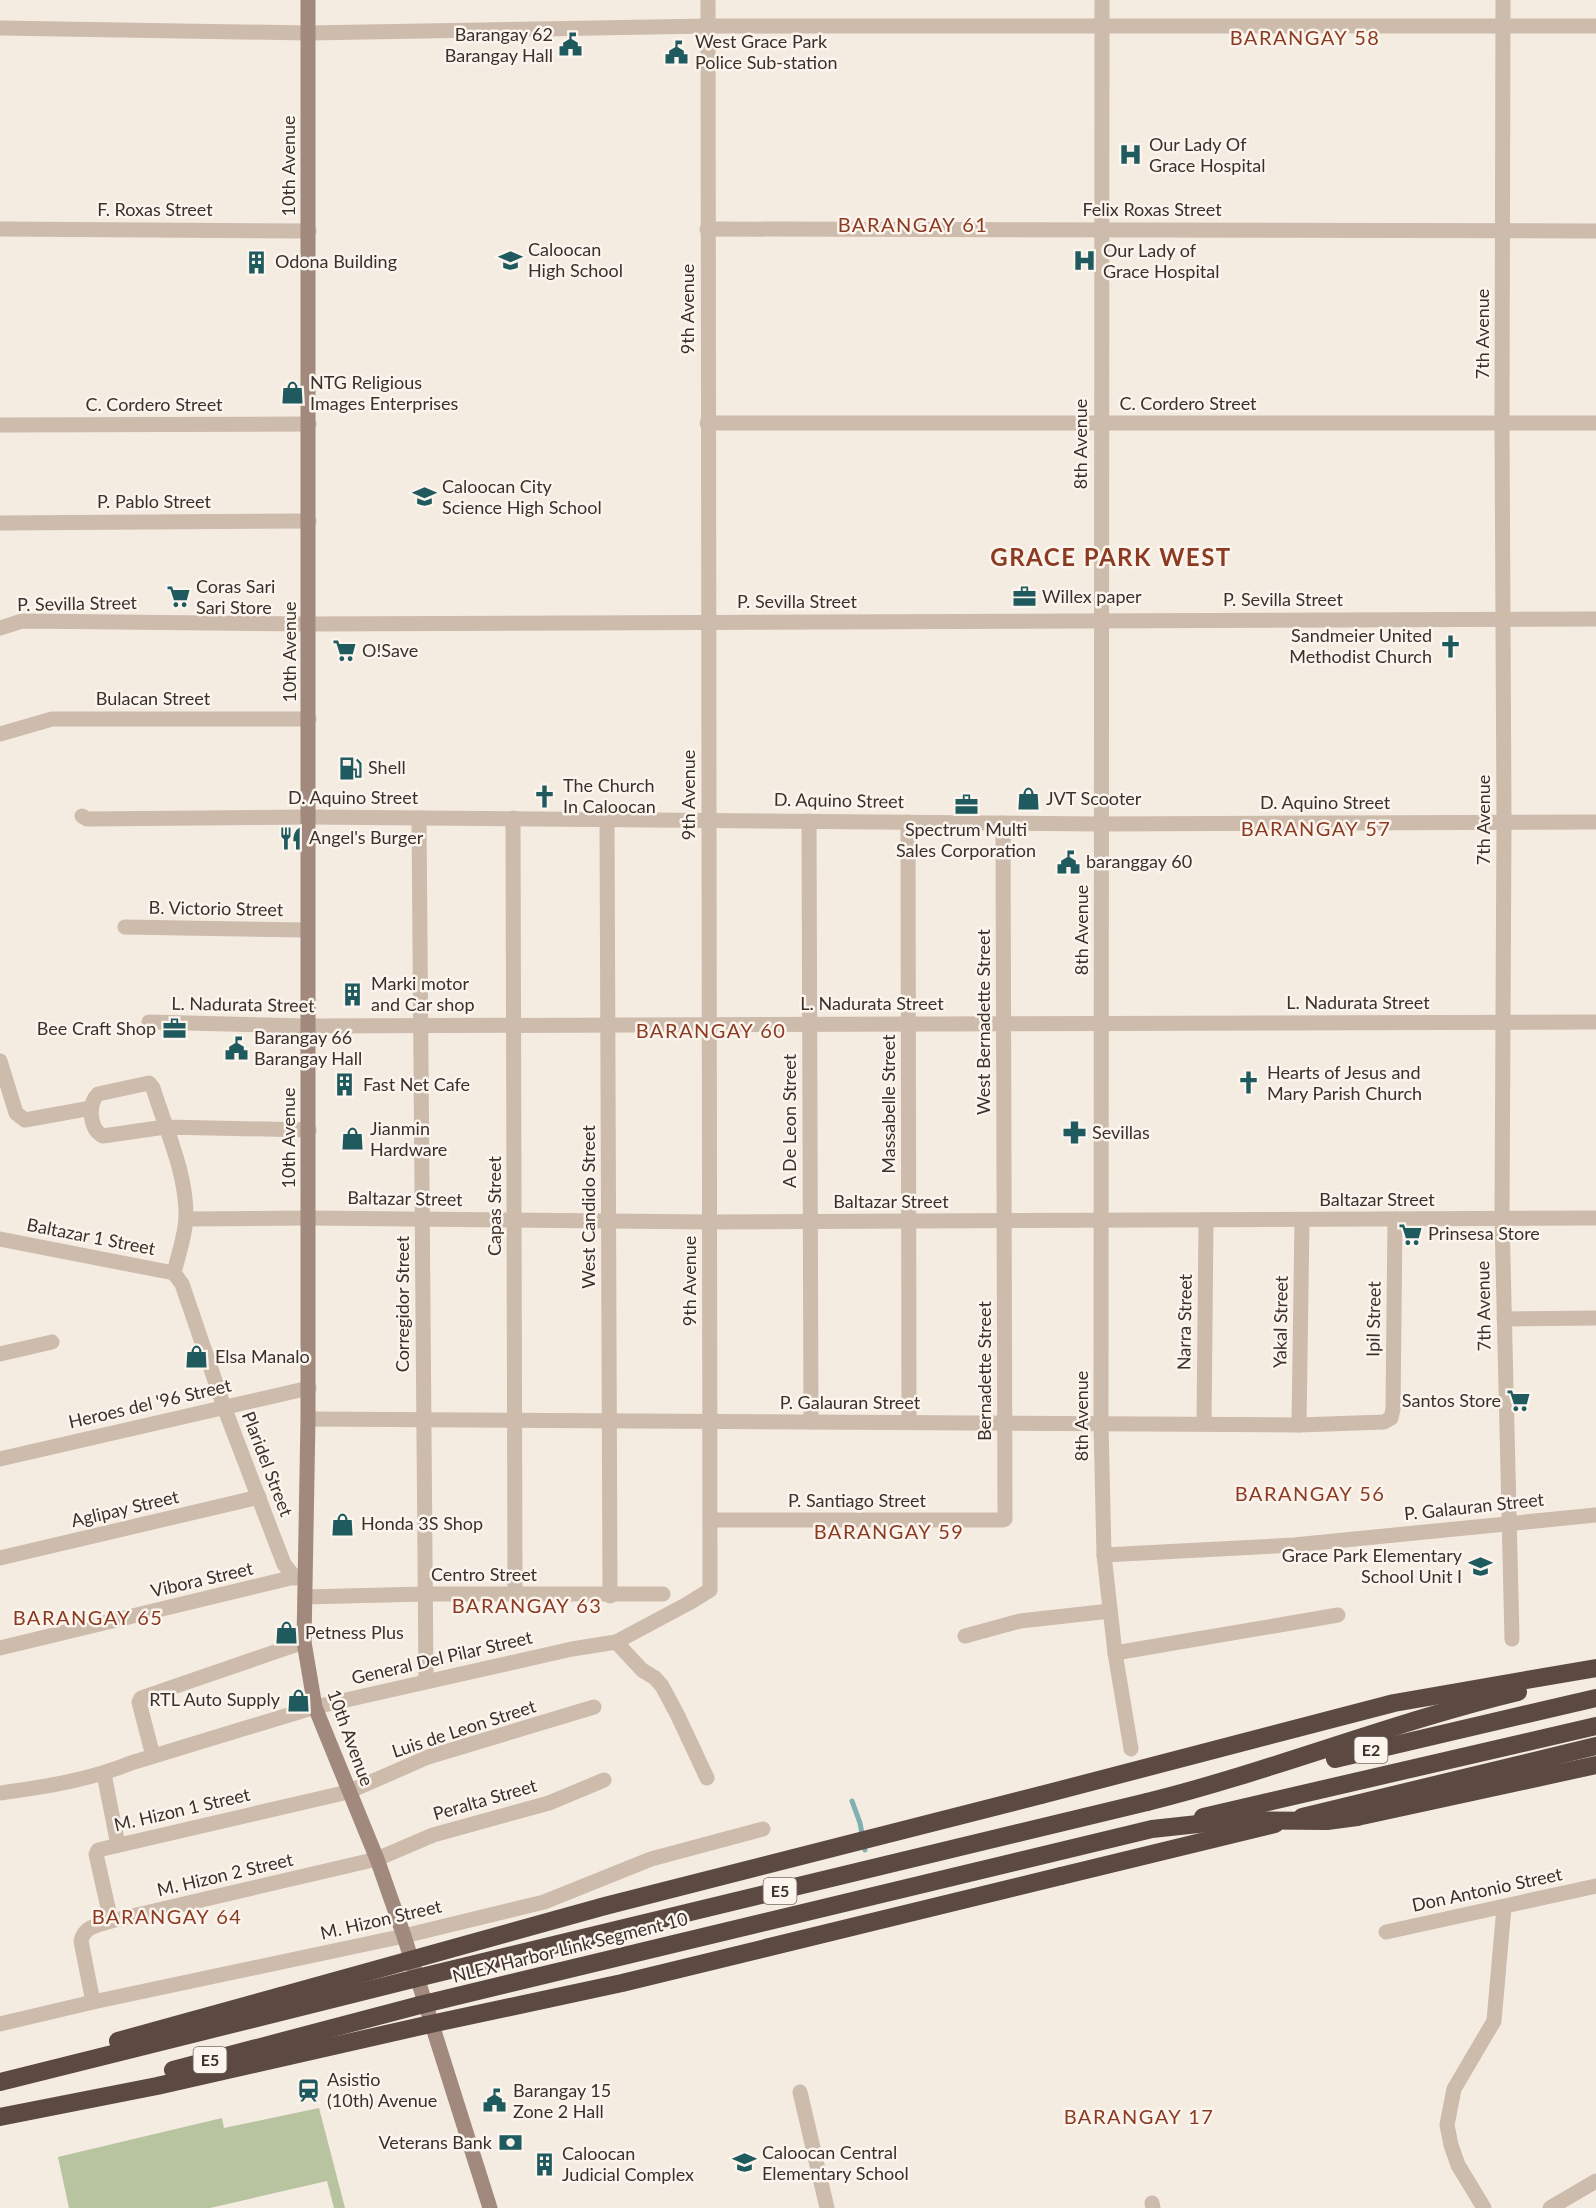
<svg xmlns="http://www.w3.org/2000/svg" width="1596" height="2208" viewBox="0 0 1596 2208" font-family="Lato,sans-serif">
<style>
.green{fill:#b8c4a0}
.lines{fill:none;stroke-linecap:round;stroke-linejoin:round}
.stream{stroke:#7fb0b2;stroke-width:5}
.minor{stroke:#cdbbac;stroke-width:15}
.tertiary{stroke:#cdbbac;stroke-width:15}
.secondary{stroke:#a18a7d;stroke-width:15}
.motorway{stroke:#5c4a42;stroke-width:18}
.motorway-bridge{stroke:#5c4a42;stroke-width:18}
.labels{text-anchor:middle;stroke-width:5;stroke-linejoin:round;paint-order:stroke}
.shield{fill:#fbf5ee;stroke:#756b66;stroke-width:1.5}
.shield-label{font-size:16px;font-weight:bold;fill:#3b302b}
.poi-label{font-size:18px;fill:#3b302b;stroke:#fbf5ee;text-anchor:start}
.street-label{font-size:18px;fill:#3b302b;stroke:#fbf5ee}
.neighbourhood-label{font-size:20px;letter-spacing:1.5px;fill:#8c3b22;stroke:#fbf5ee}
.district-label{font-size:24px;font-weight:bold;letter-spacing:1.5px;fill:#8c3b22;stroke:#fbf5ee}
</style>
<rect width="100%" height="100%" fill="#f4ebe1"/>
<polygon class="green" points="319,2108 345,2208 334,2208 327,2181 210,2208 69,2208 58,2157 222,2118 224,2128"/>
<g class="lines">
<polyline class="stream" points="852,1801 860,1823 865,1850"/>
<g class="minor">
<polyline points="1102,0 1101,1424 1104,1555 1115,1653 1131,1749"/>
<polyline points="0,28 308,33 708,26 1596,26"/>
<polyline points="0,229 309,231"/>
<polyline points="707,229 1596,231"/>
<polyline points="707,423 1596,423"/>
<polyline points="0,425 309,424"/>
<polyline points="0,523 309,521"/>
<polyline points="0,628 22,621 309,624 1596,619"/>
<polyline points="0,734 52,719 309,719"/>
<polyline points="82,816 87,819 309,817"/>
<polyline points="419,818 426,1681"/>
<polyline points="513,818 515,1594"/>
<polyline points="607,819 610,1596"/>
<polyline points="809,821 811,1422"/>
<polyline points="908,822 909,1422"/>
<polyline points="1504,822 1502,1219 1512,1639"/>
<polyline points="125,927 307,930"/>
<polyline points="149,1022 308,1026 1596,1022"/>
<polyline points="0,1061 16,1113 25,1120 91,1108"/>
<polyline points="186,1219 308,1218 710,1222 1596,1218"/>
<polyline points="0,1239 174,1273"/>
<polyline points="1504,1319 1596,1318"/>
<polyline points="0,1354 52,1342"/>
<polyline points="308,1419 1299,1425 1384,1422 1391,1418 1393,1409 1395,1219"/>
<polyline points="1204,1424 1206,1220"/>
<polyline points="1299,1425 1302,1220"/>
<polyline points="710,1520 1003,1520 1005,1519 1003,823"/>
<polyline points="1104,1555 1294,1545 1596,1515"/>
<polyline points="0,1558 259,1497"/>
<path d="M295,1578l-11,-14 -60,-157 -42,-123 -8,-11c4,-17 11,-37 12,-55 1,-44 -20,-88 -33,-130l-4,-5 -51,11c-10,10 -9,35 5,42l62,-9 144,3"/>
<polyline points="305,1597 425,1594 663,1594"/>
<polyline points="965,1636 1020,1621 1110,1611"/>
<polyline points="616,1642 642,1670 655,1678 662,1686 677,1714 707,1778"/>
<polyline points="0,1648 303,1575"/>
<polyline points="1115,1653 1338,1615"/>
<polyline points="153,1756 139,1702 141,1698 304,1642"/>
<polyline points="104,1774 118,1845"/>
<path d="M0,1793c44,-6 90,-13 131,-30l184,-56 257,-58 44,-7 73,-39 21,-13 -2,-1590"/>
<polyline points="111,1921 96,1854 98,1850 348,1792 428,1757 594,1707"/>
<polyline points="1386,1932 1596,1886"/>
<path d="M93,2002l-12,-61c3,-15 18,-16 30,-20l266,-62 56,-24 116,-32 55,-23"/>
<polyline points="0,2024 93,2002 404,1936 544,1902 651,1859 763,1829"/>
<polyline points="800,2092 827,2208"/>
<polyline points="1152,2203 1153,2208"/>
<polyline points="1484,2208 1458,2165 1451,2145 1447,2125 1454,2089 1494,2021 1504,1907"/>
<polyline points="1550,2208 1596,2181"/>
</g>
<g class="tertiary">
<polyline points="1503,0 1502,424 1504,822"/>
<polyline points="309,817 1101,824 1596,822"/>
<polyline points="0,1459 309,1388"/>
</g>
<polyline class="secondary" points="308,0 308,1419 304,1642 315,1707 377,1859 404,1936 490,2208"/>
<g class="motorway">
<polyline points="1335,1759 1596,1698"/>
<polyline points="1041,1795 1394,1703 1596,1668"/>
<path d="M1147,1802c125,-31 246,-80 371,-110"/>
<polyline points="1203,1817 1596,1726"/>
<polyline points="1302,1817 1596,1746"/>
<polyline points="1357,1817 1596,1765"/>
<polyline points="1061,1876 1275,1824"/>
<polyline points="118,2041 281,1996"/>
<polyline points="173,2070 420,2005"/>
<polyline points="0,2082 413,1979"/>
<polyline points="0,2117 157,2086 426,2025"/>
</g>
<g class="motorway-bridge">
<polyline points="413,1979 1147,1802"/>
<polyline points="281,1996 605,1906 1041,1795"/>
<polyline points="420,2005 1152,1829 1235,1820 1327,1821 1357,1817"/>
<polyline points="426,2025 622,1983 1061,1876"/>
</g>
</g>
<defs>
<symbol id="civic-bare" viewBox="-9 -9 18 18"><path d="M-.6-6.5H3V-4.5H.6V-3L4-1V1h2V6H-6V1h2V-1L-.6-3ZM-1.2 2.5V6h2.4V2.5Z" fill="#1f5a5e" stroke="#fbf5ee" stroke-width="2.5" paint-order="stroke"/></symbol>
<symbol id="hospital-bare" viewBox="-9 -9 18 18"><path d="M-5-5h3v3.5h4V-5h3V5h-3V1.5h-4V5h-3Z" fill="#1f5a5e" stroke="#fbf5ee" stroke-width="2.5" paint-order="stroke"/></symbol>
<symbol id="school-bare" viewBox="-9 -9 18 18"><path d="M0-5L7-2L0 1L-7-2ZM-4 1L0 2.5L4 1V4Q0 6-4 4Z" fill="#1f5a5e" stroke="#fbf5ee" stroke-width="2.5" paint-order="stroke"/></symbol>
<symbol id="building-bare" viewBox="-9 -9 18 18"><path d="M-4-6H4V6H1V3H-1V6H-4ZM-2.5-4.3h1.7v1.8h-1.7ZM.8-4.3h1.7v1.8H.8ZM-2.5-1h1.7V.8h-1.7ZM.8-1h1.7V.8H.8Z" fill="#1f5a5e" stroke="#fbf5ee" stroke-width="2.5" paint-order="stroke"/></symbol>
<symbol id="shop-bare" viewBox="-9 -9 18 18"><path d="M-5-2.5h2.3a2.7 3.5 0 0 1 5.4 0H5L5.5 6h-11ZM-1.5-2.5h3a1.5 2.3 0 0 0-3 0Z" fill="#1f5a5e" stroke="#fbf5ee" stroke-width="2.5" paint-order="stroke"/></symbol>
<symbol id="supermarket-bare" viewBox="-9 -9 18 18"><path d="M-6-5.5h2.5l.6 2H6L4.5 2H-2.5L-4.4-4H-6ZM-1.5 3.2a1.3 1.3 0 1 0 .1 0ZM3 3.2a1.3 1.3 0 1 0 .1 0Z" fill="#1f5a5e" stroke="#fbf5ee" stroke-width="2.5" paint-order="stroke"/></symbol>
<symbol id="office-bare" viewBox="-9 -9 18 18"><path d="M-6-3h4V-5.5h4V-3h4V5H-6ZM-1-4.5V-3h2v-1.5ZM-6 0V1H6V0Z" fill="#1f5a5e" stroke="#fbf5ee" stroke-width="2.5" paint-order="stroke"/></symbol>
<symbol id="church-bare" viewBox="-9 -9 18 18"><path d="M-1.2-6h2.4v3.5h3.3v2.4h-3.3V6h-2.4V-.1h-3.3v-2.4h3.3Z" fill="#1f5a5e" stroke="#fbf5ee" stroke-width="2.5" paint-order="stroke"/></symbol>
<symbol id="fuel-bare" viewBox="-9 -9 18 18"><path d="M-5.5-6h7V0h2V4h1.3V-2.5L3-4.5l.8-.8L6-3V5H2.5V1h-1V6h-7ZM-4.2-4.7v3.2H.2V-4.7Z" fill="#1f5a5e" stroke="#fbf5ee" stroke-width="2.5" paint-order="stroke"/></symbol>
<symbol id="restaurant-bare" viewBox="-9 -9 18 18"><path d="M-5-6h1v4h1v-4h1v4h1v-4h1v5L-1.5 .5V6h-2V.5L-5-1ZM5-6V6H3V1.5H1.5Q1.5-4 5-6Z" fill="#1f5a5e" stroke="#fbf5ee" stroke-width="2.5" paint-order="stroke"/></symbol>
<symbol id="pharmacy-bare" viewBox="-9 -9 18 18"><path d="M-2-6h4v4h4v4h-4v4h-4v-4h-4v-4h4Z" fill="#1f5a5e" stroke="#fbf5ee" stroke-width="2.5" paint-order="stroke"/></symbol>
<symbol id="station-bare" viewBox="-9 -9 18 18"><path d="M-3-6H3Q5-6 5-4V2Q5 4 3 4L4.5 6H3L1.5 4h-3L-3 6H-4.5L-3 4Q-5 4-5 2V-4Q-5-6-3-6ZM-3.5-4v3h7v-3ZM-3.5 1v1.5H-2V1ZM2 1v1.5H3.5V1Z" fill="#1f5a5e" stroke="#fbf5ee" stroke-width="2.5" paint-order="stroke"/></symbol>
<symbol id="bank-bare" viewBox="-9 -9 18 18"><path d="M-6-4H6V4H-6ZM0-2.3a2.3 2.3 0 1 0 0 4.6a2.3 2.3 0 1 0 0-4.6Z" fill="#1f5a5e" stroke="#fbf5ee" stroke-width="2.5" paint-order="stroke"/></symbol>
</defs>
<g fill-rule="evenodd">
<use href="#civic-bare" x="554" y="28" width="33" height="33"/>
<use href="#civic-bare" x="660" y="36" width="33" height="33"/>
<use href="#hospital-bare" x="1114" y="138" width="33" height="33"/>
<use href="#school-bare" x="494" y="244" width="33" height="33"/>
<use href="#hospital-bare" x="1068" y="244" width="33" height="33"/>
<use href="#building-bare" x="240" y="246" width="33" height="33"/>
<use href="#shop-bare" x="276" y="376" width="33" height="33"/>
<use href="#school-bare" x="408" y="480" width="33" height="33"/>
<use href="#supermarket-bare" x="162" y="580" width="33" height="33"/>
<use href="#office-bare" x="1008" y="580" width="33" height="33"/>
<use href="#church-bare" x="1434" y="630" width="33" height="33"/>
<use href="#supermarket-bare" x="328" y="634" width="33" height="33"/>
<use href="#fuel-bare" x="334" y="752" width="33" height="33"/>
<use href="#church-bare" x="528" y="780" width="33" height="33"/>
<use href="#shop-bare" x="1012" y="782" width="33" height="33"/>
<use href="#office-bare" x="950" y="788" width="33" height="33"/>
<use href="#restaurant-bare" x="274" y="822" width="33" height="33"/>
<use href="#civic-bare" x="1052" y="846" width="33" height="33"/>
<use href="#building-bare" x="336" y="978" width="33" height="33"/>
<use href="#office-bare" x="158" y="1012" width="33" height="33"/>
<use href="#civic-bare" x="220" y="1032" width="33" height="33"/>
<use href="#church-bare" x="1232" y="1066" width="33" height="33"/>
<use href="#building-bare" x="328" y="1068" width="33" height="33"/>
<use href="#pharmacy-bare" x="1058" y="1116" width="33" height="33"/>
<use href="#shop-bare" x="336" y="1122" width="33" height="33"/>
<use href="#supermarket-bare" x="1394" y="1218" width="33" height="33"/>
<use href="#shop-bare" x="180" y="1340" width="33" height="33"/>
<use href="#supermarket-bare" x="1502" y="1384" width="33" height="33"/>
<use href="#shop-bare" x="326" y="1508" width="33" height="33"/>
<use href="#school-bare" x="1464" y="1550" width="33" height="33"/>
<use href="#shop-bare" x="270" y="1616" width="33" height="33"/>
<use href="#shop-bare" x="282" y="1684" width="33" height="33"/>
<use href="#station-bare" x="292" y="2074" width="33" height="33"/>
<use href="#civic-bare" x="478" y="2084" width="33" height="33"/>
<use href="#bank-bare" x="494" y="2126" width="33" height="33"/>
<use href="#school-bare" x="728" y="2146" width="33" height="33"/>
<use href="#building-bare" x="528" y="2148" width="33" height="33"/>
</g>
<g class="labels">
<g class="shield">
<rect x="1354.5" y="1737" width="33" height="26" rx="4.5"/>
<rect x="763.5" y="1878" width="33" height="26" rx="4.5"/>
<rect x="193.5" y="2047" width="33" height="26" rx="4.5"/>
</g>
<g class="shield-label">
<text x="1371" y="1756">E2</text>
<text x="780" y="1897">E5</text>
<text x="210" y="2066">E5</text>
</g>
<g class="poi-label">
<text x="553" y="41" text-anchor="end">Barangay 62<tspan x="553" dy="21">Barangay Hall</tspan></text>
<text x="695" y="48">West Grace Park<tspan x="695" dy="21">Police Sub-station</tspan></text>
<text x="1149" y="151">Our Lady Of<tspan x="1149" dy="21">Grace Hospital</tspan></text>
<text x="528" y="256">Caloocan<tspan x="528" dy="21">High School</tspan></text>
<text x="1103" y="257">Our Lady of<tspan x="1103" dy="21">Grace Hospital</tspan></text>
<text x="275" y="268">Odona Building</text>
<text x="310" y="389">NTG Religious<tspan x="310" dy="21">Images Enterprises</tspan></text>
<text x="442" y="493">Caloocan City<tspan x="442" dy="21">Science High School</tspan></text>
<text x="196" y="593">Coras Sari<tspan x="196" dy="21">Sari Store</tspan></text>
<text x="1042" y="603">Willex paper</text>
<text x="1432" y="642" text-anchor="end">Sandmeier United<tspan x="1432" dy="21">Methodist Church</tspan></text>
<text x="362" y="657">O!Save</text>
<text x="368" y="774">Shell</text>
<text x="563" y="792">The Church<tspan x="563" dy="21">In Caloocan</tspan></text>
<text x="1046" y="805">JVT Scooter</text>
<text x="966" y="836" text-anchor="middle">Spectrum Multi<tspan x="966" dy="21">Sales Corporation</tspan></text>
<text x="309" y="844">Angel's Burger</text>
<text x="1086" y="868">baranggay 60</text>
<text x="371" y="990">Marki motor<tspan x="371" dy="21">and Car shop</tspan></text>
<text x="156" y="1035" text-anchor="end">Bee Craft Shop</text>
<text x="254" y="1044">Barangay 66<tspan x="254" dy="21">Barangay Hall</tspan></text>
<text x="1267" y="1079">Hearts of Jesus and<tspan x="1267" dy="21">Mary Parish Church</tspan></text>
<text x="363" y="1091">Fast Net Cafe</text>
<text x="370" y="1135">Jianmin<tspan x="370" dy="21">Hardware</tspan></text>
<text x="1092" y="1139">Sevillas</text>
<text x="1428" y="1240">Prinsesa Store</text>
<text x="215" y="1363">Elsa Manalo</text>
<text x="1501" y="1407" text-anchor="end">Santos Store</text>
<text x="361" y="1530">Honda 3S Shop</text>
<text x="1462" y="1562" text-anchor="end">Grace Park Elementary<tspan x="1462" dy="21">School Unit I</tspan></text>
<text x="305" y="1639">Petness Plus</text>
<text x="280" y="1706" text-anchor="end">RTL Auto Supply</text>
<text x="327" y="2086">Asistio<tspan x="327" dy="21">(10th) Avenue</tspan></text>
<text x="513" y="2097">Barangay 15<tspan x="513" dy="21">Zone 2 Hall</tspan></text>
<text x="492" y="2149" text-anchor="end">Veterans Bank</text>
<text x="762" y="2159">Caloocan Central<tspan x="762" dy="21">Elementary School</tspan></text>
<text x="562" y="2160">Caloocan<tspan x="562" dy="21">Judicial Complex</tspan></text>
</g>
<g class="street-label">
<text transform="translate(289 166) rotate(-90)" y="6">10th Avenue</text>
<text x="155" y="216">F. Roxas Street</text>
<text x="1152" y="216">Felix Roxas Street</text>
<text transform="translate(688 309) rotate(-90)" y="6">9th Avenue</text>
<text transform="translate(1483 334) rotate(-90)" y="6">7th Avenue</text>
<text x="1188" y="410">C. Cordero Street</text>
<text x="154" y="411">C. Cordero Street</text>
<text transform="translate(1081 444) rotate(-90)" y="6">8th Avenue</text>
<text x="154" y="508">P. Pablo Street</text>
<text x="1283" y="606">P. Sevilla Street</text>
<text x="797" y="608">P. Sevilla Street</text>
<text transform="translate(77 604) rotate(-1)" y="6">P. Sevilla Street</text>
<text transform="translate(290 652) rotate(-90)" y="6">10th Avenue</text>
<text x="153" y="705">Bulacan Street</text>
<text transform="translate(689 795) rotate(-90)" y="6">9th Avenue</text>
<text x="353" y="804">D. Aquino Street</text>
<text transform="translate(839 801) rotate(1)" y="6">D. Aquino Street</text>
<text x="1325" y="809">D. Aquino Street</text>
<text transform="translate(1484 820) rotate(-90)" y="6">7th Avenue</text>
<text transform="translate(216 909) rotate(1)" y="6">B. Victorio Street</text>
<text transform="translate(1082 930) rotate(-90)" y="6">8th Avenue</text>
<text x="1358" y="1009">L. Nadurata Street</text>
<text x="872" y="1010">L. Nadurata Street</text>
<text transform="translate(243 1005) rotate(1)" y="6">L. Nadurata Street</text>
<text transform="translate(984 1022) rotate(-90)" y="6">West Bernadette Street</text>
<text transform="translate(889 1104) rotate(-90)" y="6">Massabelle Street</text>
<text transform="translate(790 1121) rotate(-90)" y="6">A De Leon Street</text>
<text transform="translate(289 1138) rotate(-90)" y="6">10th Avenue</text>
<text transform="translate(405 1199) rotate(1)" y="6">Baltazar Street</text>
<text x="1377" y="1206">Baltazar Street</text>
<text x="891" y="1208">Baltazar Street</text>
<text transform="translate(495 1206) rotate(-90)" y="6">Capas Street</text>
<text transform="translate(589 1207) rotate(-90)" y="6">West Candido Street</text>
<text transform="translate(91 1237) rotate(11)" y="6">Baltazar 1 Street</text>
<text transform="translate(690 1281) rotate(-90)" y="6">9th Avenue</text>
<text transform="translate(403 1304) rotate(-90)" y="6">Corregidor Street</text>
<text transform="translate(1484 1306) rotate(-91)" y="6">7th Avenue</text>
<text transform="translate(1374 1319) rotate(-89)" y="6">Ipil Street</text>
<text transform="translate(1185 1322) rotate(-89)" y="6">Narra Street</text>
<text transform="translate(1281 1322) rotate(-89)" y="6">Yakal Street</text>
<text transform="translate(985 1371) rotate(-90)" y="6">Bernadette Street</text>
<text x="850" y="1409">P. Galauran Street</text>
<text transform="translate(150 1404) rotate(-13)" y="6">Heroes del '96 Street</text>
<text transform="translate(1082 1416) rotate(-90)" y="6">8th Avenue</text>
<text transform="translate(267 1464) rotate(69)" y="6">Plaridel Street</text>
<text x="857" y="1507">P. Santiago Street</text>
<text transform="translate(1474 1507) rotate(-6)" y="6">P. Galauran Street</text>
<text transform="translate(125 1509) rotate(-13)" y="6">Aglipay Street</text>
<text x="484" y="1581">Centro Street</text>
<text transform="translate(202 1580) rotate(-13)" y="6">Vibora Street</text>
<text transform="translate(442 1658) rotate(-13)" y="6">General Del Pilar Street</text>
<text transform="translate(464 1729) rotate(-18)" y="6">Luis de Leon Street</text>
<text transform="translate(350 1738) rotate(70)" y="6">10th Avenue</text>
<text transform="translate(485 1800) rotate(-16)" y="6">Peralta Street</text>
<text transform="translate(182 1810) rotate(-13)" y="6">M. Hizon 1 Street</text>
<text transform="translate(225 1875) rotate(-13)" y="6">M. Hizon 2 Street</text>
<text transform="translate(1487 1890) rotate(-12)" y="6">Don Antonio Street</text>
<text transform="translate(381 1920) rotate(-13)" y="6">M. Hizon Street</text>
<text transform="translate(570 1948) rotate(-14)" y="6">NLEX Harbor Link Segment 10</text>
</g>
<g class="neighbourhood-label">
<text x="1305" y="45">BARANGAY 58</text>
<text x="913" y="232">BARANGAY 61</text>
<text x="1316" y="836">BARANGAY 57</text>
<text x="711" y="1038">BARANGAY 60</text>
<text x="1310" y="1501">BARANGAY 56</text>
<text x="889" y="1539">BARANGAY 59</text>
<text x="527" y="1613">BARANGAY 63</text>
<text x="88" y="1625">BARANGAY 65</text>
<text x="167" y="1924">BARANGAY 64</text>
<text x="1139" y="2124">BARANGAY 17</text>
</g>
<g class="district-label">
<text x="1111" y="566">GRACE PARK WEST</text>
</g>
</g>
</svg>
